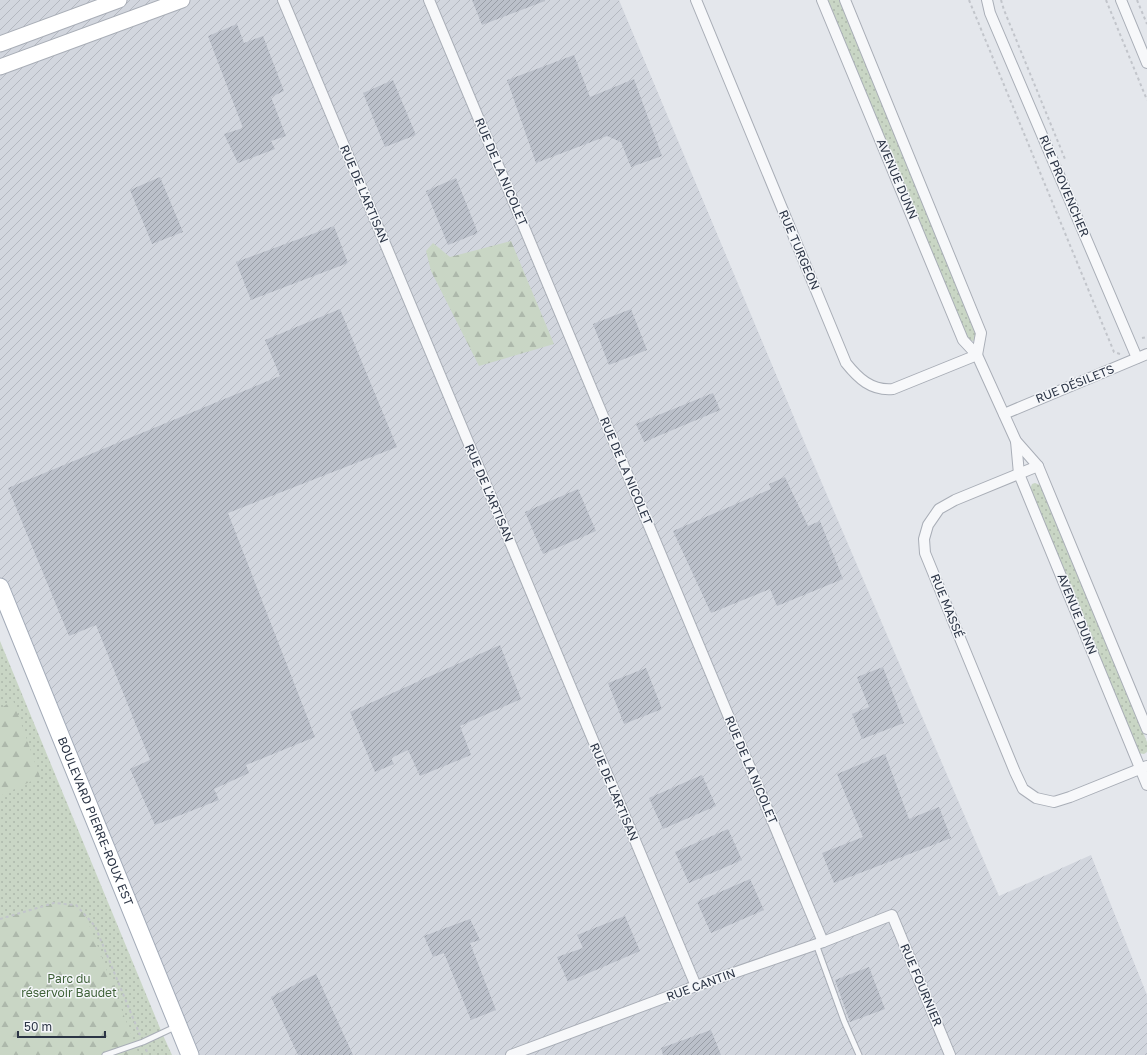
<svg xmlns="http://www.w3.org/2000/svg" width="1147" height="1055" viewBox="0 0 1147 1055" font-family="'Golos Text',sans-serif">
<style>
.industrial{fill:url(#industrial-furrows)}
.grass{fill:url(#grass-dots)}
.forest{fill:url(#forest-firs)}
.building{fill:url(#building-hatch)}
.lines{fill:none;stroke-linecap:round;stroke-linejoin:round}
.lane-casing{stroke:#a9aeb7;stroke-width:7}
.street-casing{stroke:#a9aeb7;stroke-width:12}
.secondary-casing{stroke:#a9aeb7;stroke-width:17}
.primary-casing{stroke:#a3abb8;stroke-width:19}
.path{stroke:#c2c5cb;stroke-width:2;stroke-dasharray:3 3;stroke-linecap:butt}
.lane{stroke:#f7f8fa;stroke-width:5}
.street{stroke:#f7f8fa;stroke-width:10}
.secondary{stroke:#fff;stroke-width:15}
.primary{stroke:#fff;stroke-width:17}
.labels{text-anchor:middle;stroke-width:3;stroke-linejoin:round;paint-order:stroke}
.street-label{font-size:12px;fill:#2b3445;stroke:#f4f6f9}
.park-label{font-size:12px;fill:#3f6138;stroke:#f4f6f9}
</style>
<defs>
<pattern id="industrial-furrows" width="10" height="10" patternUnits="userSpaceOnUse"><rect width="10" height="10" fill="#d2d6de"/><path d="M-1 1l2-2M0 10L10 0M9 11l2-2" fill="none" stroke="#b4b8c0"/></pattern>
<pattern id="grass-dots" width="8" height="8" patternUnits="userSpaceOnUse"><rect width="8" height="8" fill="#c9d6c5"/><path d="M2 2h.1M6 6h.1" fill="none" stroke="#adb8ab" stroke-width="1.8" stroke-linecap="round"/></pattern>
<pattern id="forest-firs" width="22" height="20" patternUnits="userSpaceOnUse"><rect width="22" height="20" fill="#c9d6c5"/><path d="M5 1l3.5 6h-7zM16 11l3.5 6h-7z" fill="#adb8ab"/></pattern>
<pattern id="building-hatch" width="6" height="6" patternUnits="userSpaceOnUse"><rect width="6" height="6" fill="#bbc0ca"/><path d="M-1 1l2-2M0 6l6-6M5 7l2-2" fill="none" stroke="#989da6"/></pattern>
</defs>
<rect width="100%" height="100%" fill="#e4e7ec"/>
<polygon class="industrial" points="0,0 619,0 806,446 999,896 1091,855 1147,995 1147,1055 190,1055 0,587"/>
<g class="grass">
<polygon points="828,0 840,0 979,335 977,338 973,341 968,340"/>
<polygon points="1035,483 1040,485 1147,742 1147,752 1144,754 1138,753 1030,489 1032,484"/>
<polygon points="0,641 162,1033 172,1055 0,1055"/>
</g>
<g class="forest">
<polygon points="511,241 554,344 479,366 431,271 426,251 433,243 450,257"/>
<polygon points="13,700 40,777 0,796 0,709"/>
<polygon points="54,903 76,905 86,916 139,1055 0,1055 0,919"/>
</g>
<g class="building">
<polygon points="472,0 545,0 545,1 482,25"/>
<polygon points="237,24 244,43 263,36 284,91 271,97 286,136 271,141 275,149 238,163 224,134 243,128 208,36"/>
<polygon points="574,55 590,97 634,79 662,156 631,167 621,142 607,136 536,163 507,80"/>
<polygon points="393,80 416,135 385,147 363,93"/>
<polygon points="160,177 183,232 152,244 130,190"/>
<polygon points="456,178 478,233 448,245 426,191"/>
<polygon points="334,226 348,263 251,300 236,262"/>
<polygon points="340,309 397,447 228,513 315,737 246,765 249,773 214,789 219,800 155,825 130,769 150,760 96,625 69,636 8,488 280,376 265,340"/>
<polygon points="631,309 647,350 609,365 593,324"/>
<polygon points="713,393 720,410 644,442 636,424"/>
<polygon points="785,477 808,526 820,521 843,579 777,606 770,589 711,613 673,531 771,489 769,484"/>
<polygon points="578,489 596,531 543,554 525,512"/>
<polygon points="500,645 521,699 460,726 471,755 420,776 408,750 391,758 394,764 375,772 350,712"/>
<polygon points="883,667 904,723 862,739 852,714 869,707 857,677"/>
<polygon points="646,668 662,709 624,724 608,683"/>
<polygon points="885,754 909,819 939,807 951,838 834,883 822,853 863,837 837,774"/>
<polygon points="702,775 716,806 663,829 649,798"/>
<polygon points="728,829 742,860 689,883 675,852"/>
<polygon points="750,879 764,910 711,933 697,902"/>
<polygon points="625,916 640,951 568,982 557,957 583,948 577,935"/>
<polygon points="470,919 480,940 470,943 496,1010 471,1020 444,953 433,957 424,936"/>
<polygon points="869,967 885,1009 850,1022 835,980"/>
<polygon points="316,974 353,1055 298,1055 271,997"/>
<polygon points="711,1030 721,1055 663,1055 661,1048"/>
</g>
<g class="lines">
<defs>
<g id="lane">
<polyline points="816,944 844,1021 859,1055"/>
<polyline points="105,1055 143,1042 175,1027"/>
</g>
<g id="street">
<polyline points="283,0 696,986"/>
<polyline points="429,0 823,942"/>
<path d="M696,0l150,363c12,15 25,28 47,26l84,-34"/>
<polyline points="822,0 963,340 977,355 1016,441 1038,466 1147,729"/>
<polyline points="845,0 981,333 977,355"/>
<polyline points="987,0 990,13 1137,358"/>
<polyline points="1121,0 1147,63"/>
<polyline points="1004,414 1147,354"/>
<polyline points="1016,441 1019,474 1147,785"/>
<polyline points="1038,466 955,500 939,509 928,525 924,539 925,553 1015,772 1023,789 1036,798 1054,802 1070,797 1147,766"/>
<polyline points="511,1055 696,986 823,942 892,915 950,1055"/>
</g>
<g id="secondary">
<polyline points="0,44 119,0"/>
<polyline points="0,67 182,0"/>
</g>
<g id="primary">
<path id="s1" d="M0,587l190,468"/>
</g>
</defs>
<use href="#lane" class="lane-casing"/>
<use href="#street" class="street-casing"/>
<use href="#secondary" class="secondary-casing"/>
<use href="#primary" class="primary-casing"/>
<g class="path">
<polyline points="969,0 1114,352 1120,354"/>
<polyline points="1001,0 1004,10 1065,159"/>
<polyline points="1106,0 1147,100"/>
<polyline points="1137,0 1147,24"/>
<polyline points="1142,338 1147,337"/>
<polyline points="0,919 54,903 76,905 95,926 140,1035"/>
<polyline points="146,1049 148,1055"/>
</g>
<use href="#lane" class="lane"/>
<use href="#street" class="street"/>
<use href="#secondary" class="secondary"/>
<use href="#primary" class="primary"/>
</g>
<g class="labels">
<g class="street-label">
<text transform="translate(501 172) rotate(67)" y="4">RUE DE LA NICOLET</text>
<text transform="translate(897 179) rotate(67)" y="4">AVENUE DUNN</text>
<text transform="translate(1064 186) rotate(67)" y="4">RUE PROVENCHER</text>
<text transform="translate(364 194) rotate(67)" y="4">RUE DE L'ARTISAN</text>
<text transform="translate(799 250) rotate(67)" y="4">RUE TURGEON</text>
<text transform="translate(1075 384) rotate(-22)" y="4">RUE DÉSILETS</text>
<text transform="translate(626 471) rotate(67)" y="4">RUE DE LA NICOLET</text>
<text transform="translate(489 493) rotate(67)" y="4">RUE DE L'ARTISAN</text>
<text transform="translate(947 606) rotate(68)" y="4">RUE MASSÉ</text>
<text transform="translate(1077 614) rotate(68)" y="4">AVENUE DUNN</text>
<text transform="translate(751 770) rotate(67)" y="4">RUE DE LA NICOLET</text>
<text transform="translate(614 792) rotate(67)" y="4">RUE DE L'ARTISAN</text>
<text dy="4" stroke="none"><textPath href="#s1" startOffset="253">BOULEVARD PIERRE-ROUX EST</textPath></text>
<text transform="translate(701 985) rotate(-20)" y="4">RUE CANTIN</text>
<text transform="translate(921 985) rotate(67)" y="4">RUE FOURNIER</text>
</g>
<g class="park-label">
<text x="69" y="983">Parc du<tspan x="69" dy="14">réservoir Baudet</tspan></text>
</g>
</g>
<path d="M18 1031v6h87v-6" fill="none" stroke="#2b3445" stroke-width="2"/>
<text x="24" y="1031" font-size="12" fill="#2b3445" stroke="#f4f6f9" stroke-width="3" paint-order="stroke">50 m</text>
</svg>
